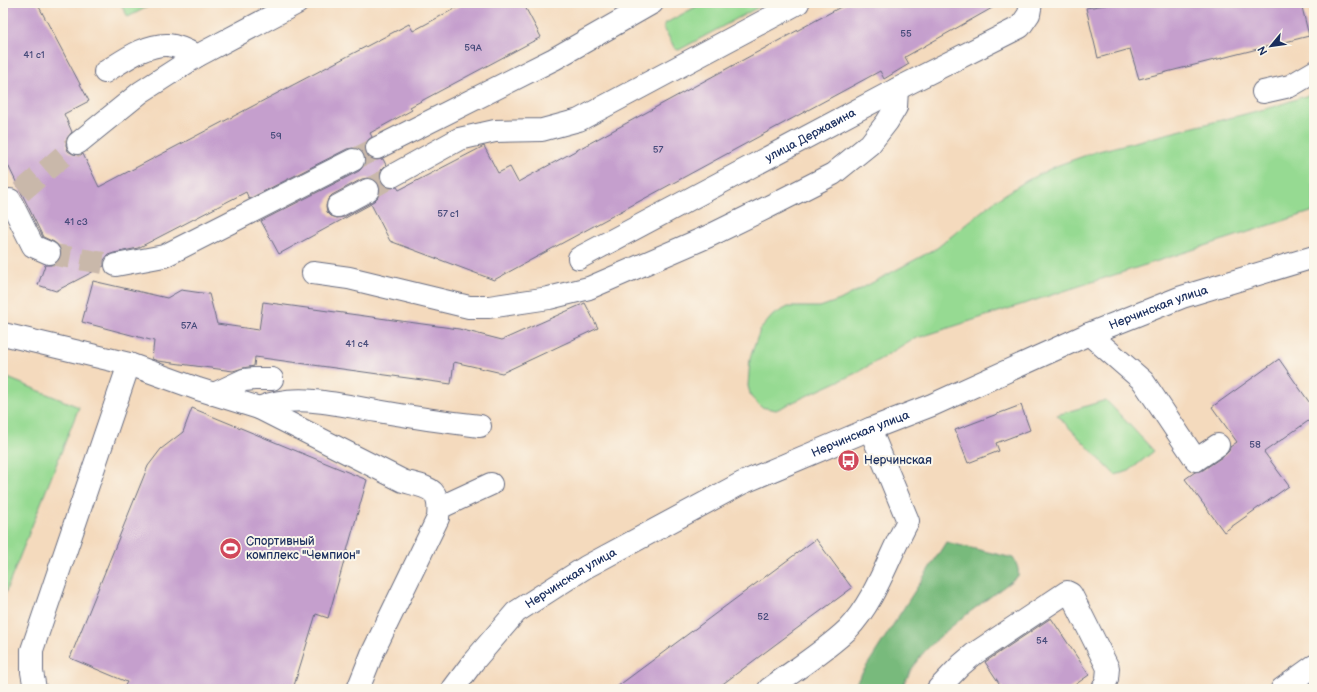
<svg xmlns="http://www.w3.org/2000/svg" width="1317" height="692" viewBox="0 0 1317 692" font-family="'Balsamiq Sans',sans-serif">
<style>
.green{fill:#96da92;stroke:#588478}
.forest{fill:#78ba7c;stroke:#4a746d}
.building{fill:#c59fcd;fill-rule:evenodd}
.lines{fill:none;stroke-linecap:round;stroke-linejoin:round}
.minor-tunnel{stroke:#c9b8aa;stroke-width:22;stroke-dasharray:22 11;stroke-linecap:butt}
.minor-casing{stroke:#676b7f;stroke-width:24}
.minor{stroke:#fff;stroke-width:22}
.labels{text-anchor:middle;stroke-width:4;stroke-linejoin:round;paint-order:stroke}
.number-label{font-size:10px;fill:#464b7a}
.street-label{font-size:12px;fill:#1b2f5e;stroke:#fbf7ec}
.poi-label{font-size:12px;fill:#1b2f5e;stroke:#fbf7ec;text-anchor:start}
</style>
<rect width="100%" height="100%" fill="#fbf7ec"/>
<filter id="ink" filterUnits="userSpaceOnUse"><feTurbulence type="fractalNoise" baseFrequency=".025" numOctaves="2"/><feDisplacementMap in="SourceGraphic" scale="8" xChannelSelector="R" yChannelSelector="G"/><feConvolveMatrix kernelMatrix="1 2 1 2 8 2 1 2 1" color-interpolation-filters="sRGB"/></filter>
<filter id="wash" filterUnits="userSpaceOnUse"><feTurbulence type="fractalNoise" baseFrequency=".012" numOctaves="4" result="noise"/><feDisplacementMap in="SourceGraphic" scale="16" xChannelSelector="R" yChannelSelector="G"/><feGaussianBlur stdDeviation="0.9" result="paint"/><feColorMatrix in="noise" values="0 0 0 0 0 0 0 0 0 0 0 0 0 0 0 0 0 1.4 0 .05"/><feComposite in="paint" operator="in"/></filter>
<g filter="url(#wash)">
<rect width="100%" height="100%" fill="#f4dabd"/>
<g class="green">
<polygon points="120,3 155,3 128,17"/>
<polygon points="703,3 766,3 679,50 675,49 664,28 664,24"/>
<polygon points="1314,93 1314,211 911,340 882,358 856,373 776,410 761,407 751,397 748,386 750,358 760,330 773,315 788,307 820,307 840,300 937,248 993,202 1026,181 1056,166 1095,152 1273,107"/>
<polygon points="3,376 79,407 3,599"/>
<polygon points="1106,400 1154,451 1129,471 1115,475 1057,415"/>
</g>
<path class="forest" d="M946,542l67,16c4,6 6,11 5,18 -31,24 -65,46 -92,74 -11,11 -18,26 -25,39h-49z"/>
<g id="blocks">
<g class="building">
<path d="M3,3h34l52,98 -25,13 8,18 -5,6 -1,7 2,6 5,3 7,1 3,-1 16,33 310,-163 4,7 52,-28h58l18,34 -131,70 2,3 -42,23 2,4 -5,4 -2,6 1,7 4,5 6,1 7,-1 3,6 -5,5 -1,5 1,7 5,5 5,1 6,-1 2,3 85,-44 14,27 12,-6 8,15 330,-179h153l-96,54 4,7 -25,15 -4,-8 -386,209 -104,-39 -19,-37 -92,50 -18,-33 98,-50 4,-4 2,-6 -1,-6 -4,-5 -7,-2 -6,1 -98,50 -3,-7 -108,56 -24,5 -6,2 -4,5v6l-48,25 -18,-6 7,-20h6l6,-2 4,-5v-7l-2,-5 -5,-4 -11,-5 -40,-82zM368,178l7,2 4,4 1,7 -2,6 -4,4 -30,16 -7,1 -6,-2 -4,-4 -1,-6 2,-7 4,-4 30,-16z"/>
<polygon points="1118,3 1301,3 1309,36 1139,79 1130,49 1098,58 1086,8"/>
<polygon points="93,281 167,298 181,290 209,294 217,324 259,330 263,302 459,329 502,340 585,303 598,328 502,373 454,362 451,384 255,357 254,366 243,368 233,371 158,361 152,359 154,341 82,322"/>
<polygon points="1279,359 1314,409 1314,417 1264,452 1289,486 1224,532 1185,479 1195,472 1203,470 1225,455 1229,451 1230,447 1237,442 1212,407"/>
<polygon points="1021,405 1030,430 996,443 999,451 968,463 955,430"/>
<polygon points="192,408 367,480 328,618 316,614 293,689 123,689 127,682 70,658 148,466 161,449 183,432"/>
<polygon points="816,539 852,588 776,644 716,689 614,689"/>
<polygon points="1051,618 1089,675 1069,689 1003,689 985,662"/>
</g>
</g>
</g>
<g filter="url(#ink)">
<use href="#blocks" fill-opacity="0" stroke="#676b7f" stroke-width="1"/>
<g class="lines">
<g class="minor-tunnel">
<polyline points="353,160 377,148"/>
<polyline points="368,190 392,176"/>
<polyline points="21,192 78,143"/>
<polyline points="49,253 55,255 116,265"/>
</g>
<defs>
<g id="minor">
<path d="M105,72c18,-11 40,-28 63,-27 10,1 20,6 29,11"/>
<polyline points="1263,92 1290,86 1314,72"/>
<polyline points="78,143 141,92 197,56 297,3"/>
<polyline points="377,148 554,59 652,3"/>
<polyline points="392,176 459,139 495,131 542,130 579,120 798,3"/>
<polyline points="10,200 33,246 49,253"/>
<polyline points="338,206 368,190"/>
<path id="s1" d="M579,258l318,-169 123,-62 9,-13 2,-11"/>
<polyline points="116,265 164,256 353,160"/>
<polyline points="313,273 349,278 469,307 489,307 549,298 589,288 709,236 770,206 833,174 870,144 887,122 896,107 897,89"/>
<path d="M3,334l126,30 69,25 61,19 144,73c25,7 38,6 35,37l-66,136 -14,35"/>
<polyline points="1089,334 1143,381 1196,460 1218,445"/>
<polyline points="214,394 244,380 254,379 272,379"/>
<path d="M259,408c37,-16 80,-3 118,3 34,6 68,11 103,15"/>
<polyline points="439,508 491,484"/>
<polyline points="35,689 32,672 32,650 129,364"/>
<path id="s2" d="M453,689l20,-27 43,-50 70,-45 156,-84 128,-54 62,-24 157,-71 93,-37 132,-40"/>
<path d="M769,689c24,-18 56,-38 78,-59 29,-30 41,-73 61,-109l-38,-92"/>
<polyline points="938,689 961,665 974,654 1067,592 1071,594 1108,668 1107,679 1103,689"/>
<polyline points="1282,689 1314,666"/>
</g>
</defs>
<use href="#minor" class="minor-casing"/>
<use href="#minor" class="minor"/>
</g>
</g>
<defs>
<symbol id="bus-disc" viewBox="-11 -11 22 22"><circle r="9.5" fill="#d1495b" stroke="#fbf7ec"/><path d="M-5-6H5V4H4V6H2V4H-2V6H-4V4H-5ZM-3.5-4V0h7V-4ZM-3.5 1.2v1.5H-2V1.2ZM2 1.2v1.5H3.5V1.2Z" fill="#fff"/></symbol>
<symbol id="stadium-disc" viewBox="-11 -11 22 22"><circle r="9.5" fill="#d1495b" stroke="#fbf7ec"/><path d="M0-5a6.5 5 0 1 0 0 10a6.5 5 0 1 0 0-10ZM-3.5-1.8h7v3.6h-7Z" fill="#fff"/></symbol>
</defs>
<g fill-rule="evenodd">
<use href="#bus-disc" x="836" y="448" width="25" height="25"/>
<use href="#stadium-disc" x="218" y="536" width="25" height="25"/>
</g>
<g class="labels">
<g class="number-label">
<text x="906" y="37">55</text>
<text x="473" y="51">59А</text>
<text x="34" y="58">41 с1</text>
<text x="276" y="139">59</text>
<text x="658" y="153">57</text>
<text x="448" y="217">57 с1</text>
<text x="76" y="225">41 с3</text>
<text x="189" y="329">57А</text>
<text x="357" y="347">41 с4</text>
<text x="1255" y="448">58</text>
<text x="763" y="620">52</text>
<text x="1042" y="644">54</text>
</g>
<g class="street-label">
<text dy="4" stroke="none"><textPath href="#s1" startOffset="262">улица Державина</textPath></text>
<text dy="4" stroke="none"><textPath href="#s2" startOffset="812">Нерчинская улица</textPath></text>
<text dy="4" stroke="none"><textPath href="#s2" startOffset="488">Нерчинская улица</textPath></text>
<text dy="4" stroke="none"><textPath href="#s2" startOffset="164">Нерчинская улица</textPath></text>
</g>
<g class="poi-label">
<text x="864" y="464">Нерчинская</text>
<text x="246" y="545">Спортивный<tspan x="246" dy="14">комплекс "Чемпион"</tspan></text>
</g>
</g>
<rect width="1317" height="692" fill="none" stroke="#fbf7ec" stroke-width="16"/>
<g transform="translate(1271 46) rotate(241)" stroke="#fbf7ec" stroke-width="3" paint-order="stroke">
<path d="M0-3L7 15L0 10L-7 15Z" fill="#1b2f5e"/>
<text y="-6" font-size="11" font-weight="bold" text-anchor="middle" fill="#1b2f5e">N</text>
</g>
</svg>
